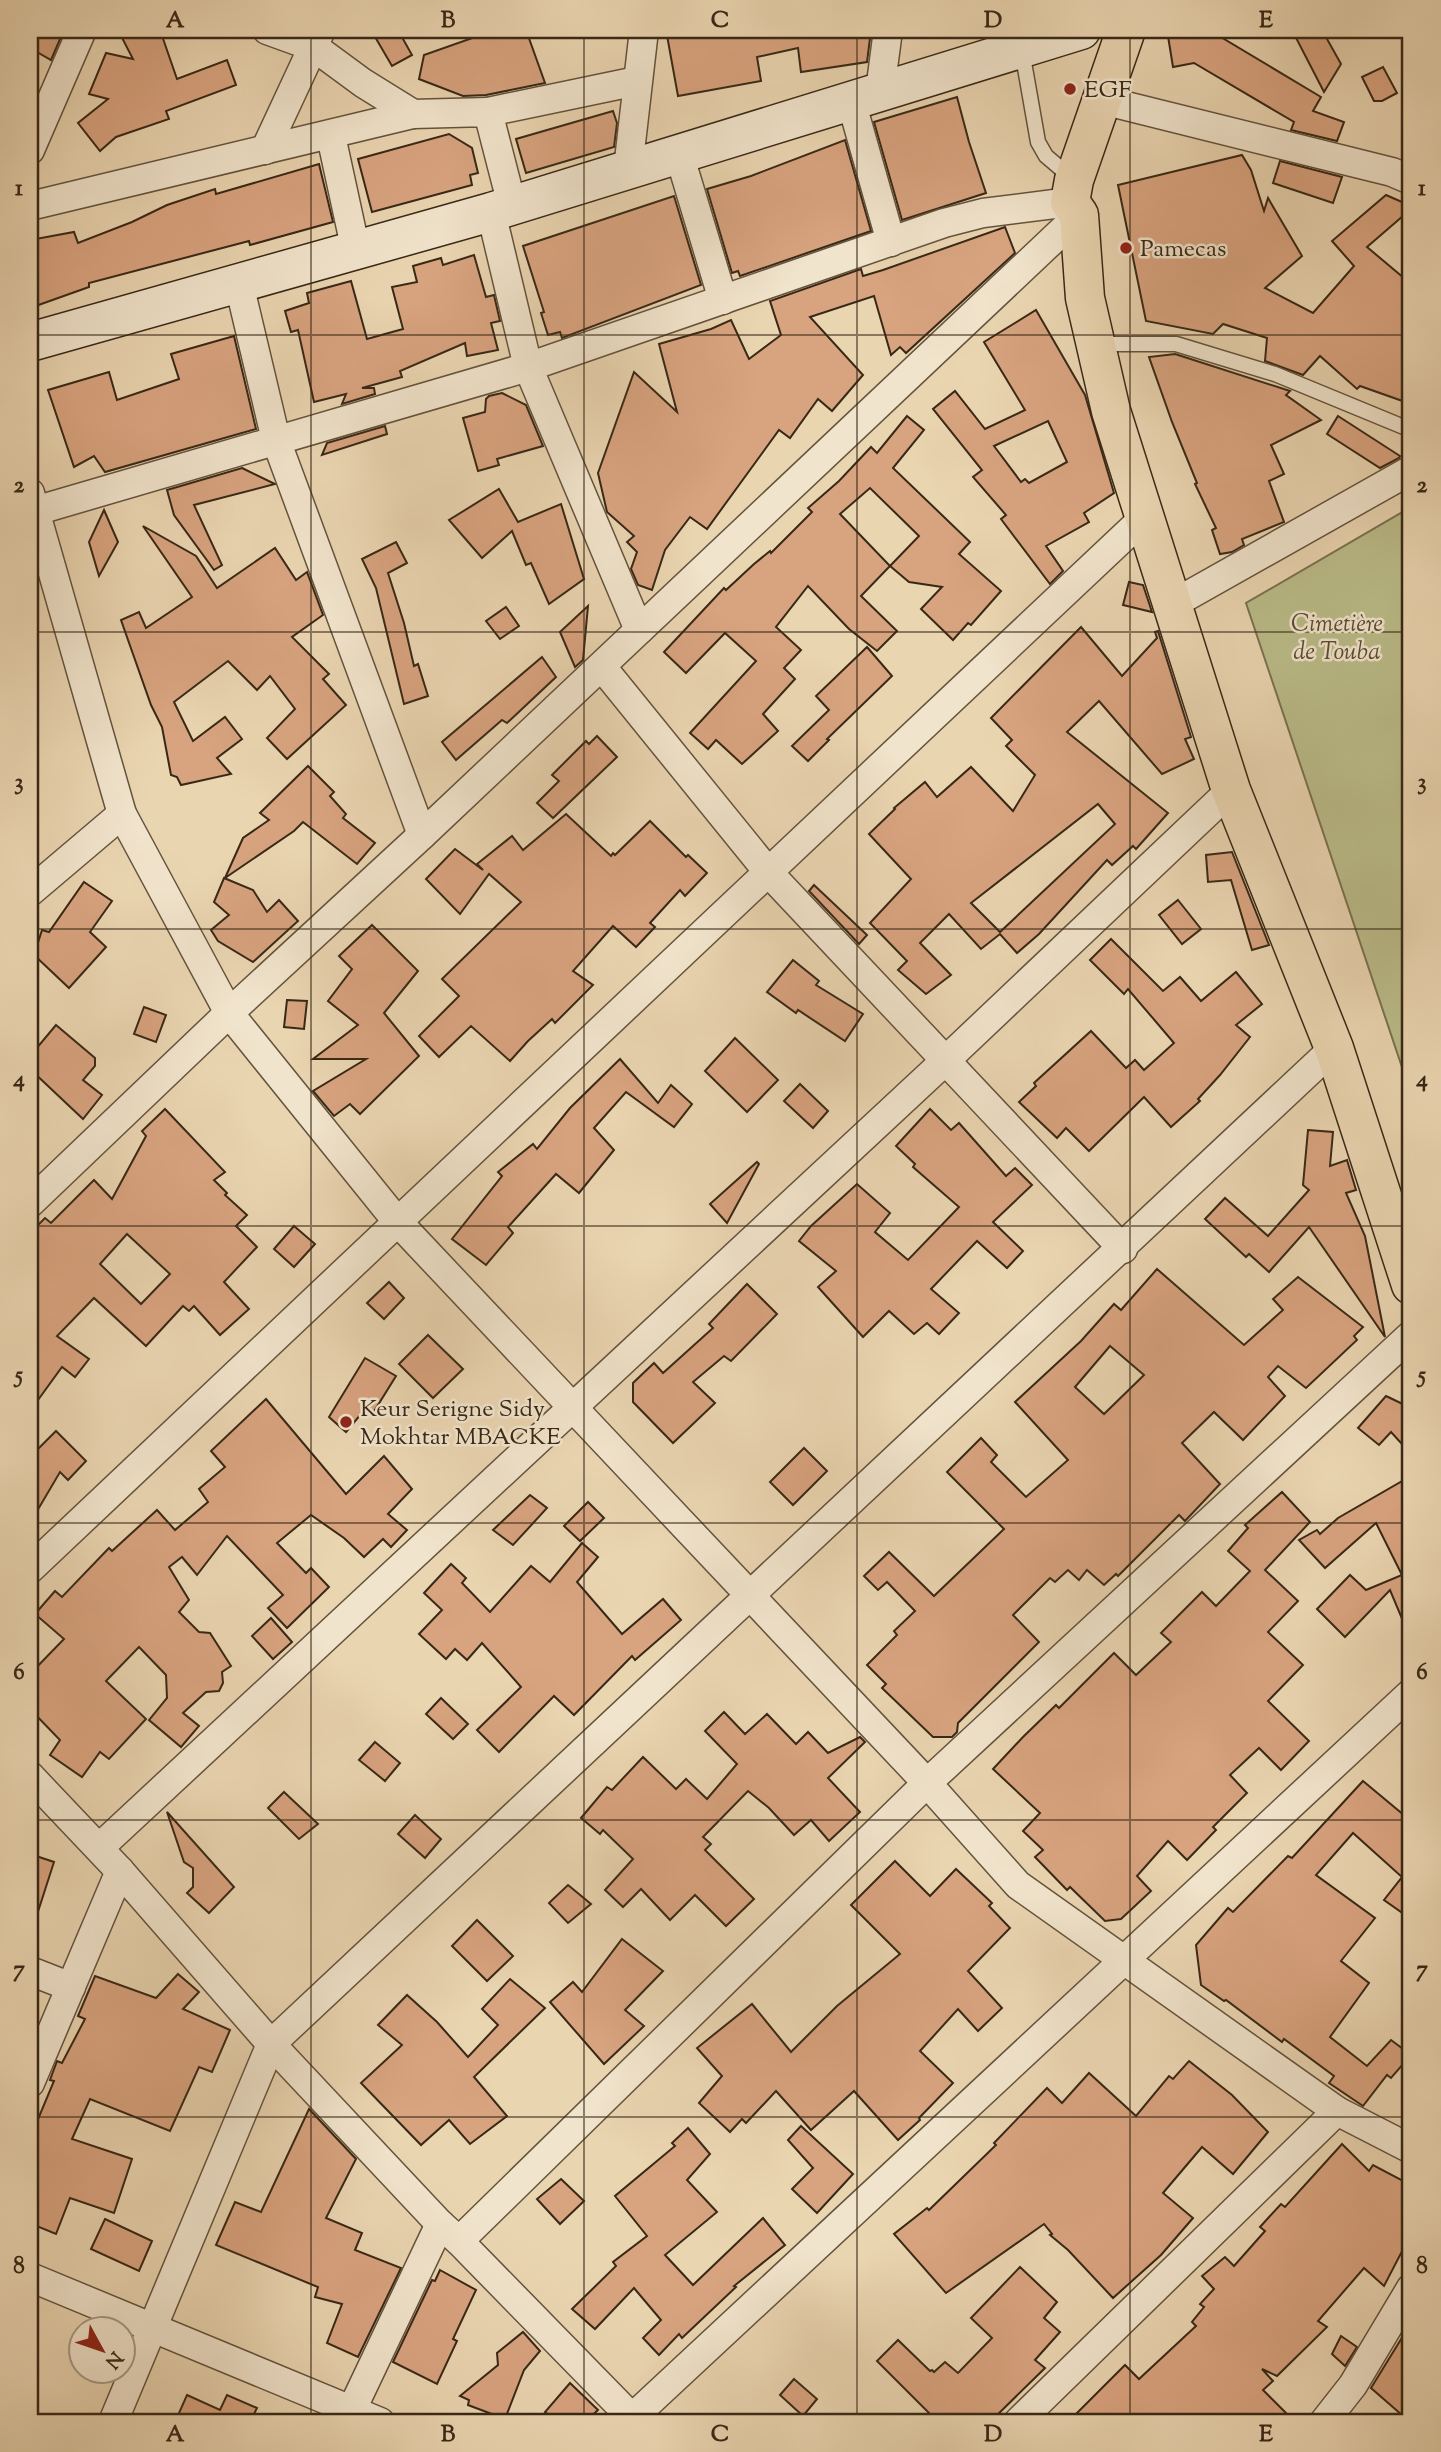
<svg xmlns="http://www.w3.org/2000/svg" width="1441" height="2452" viewBox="0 0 1441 2452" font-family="'Sorts Mill Goudy',serif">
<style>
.green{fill:#babc89;stroke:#797250;stroke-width:2}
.building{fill:#d8a37f;stroke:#382816;stroke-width:2;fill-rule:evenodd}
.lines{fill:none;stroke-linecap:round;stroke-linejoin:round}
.service-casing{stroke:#64533d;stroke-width:17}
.minor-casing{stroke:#64533d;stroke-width:31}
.secondary-casing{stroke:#382816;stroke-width:41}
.primary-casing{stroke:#382816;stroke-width:41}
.service{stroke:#f1e4cc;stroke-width:14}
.minor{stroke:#f1e4cc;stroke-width:28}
.secondary{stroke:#f1e4cc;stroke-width:38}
.primary{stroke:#ead5b1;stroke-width:38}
.grid{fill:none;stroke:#382816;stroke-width:2;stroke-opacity:0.55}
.poi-dot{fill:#8f2418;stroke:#f1e4cc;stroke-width:2.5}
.labels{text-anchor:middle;stroke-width:5;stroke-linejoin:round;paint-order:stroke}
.poi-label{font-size:24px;fill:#382816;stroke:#f1e4cc;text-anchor:start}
.park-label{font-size:24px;font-style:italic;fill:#584d33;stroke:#f1e4cc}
.neatline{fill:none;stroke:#382816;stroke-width:2.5}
.grid-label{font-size:23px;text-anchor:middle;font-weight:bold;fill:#382816}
</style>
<rect width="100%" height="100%" fill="#ead5b1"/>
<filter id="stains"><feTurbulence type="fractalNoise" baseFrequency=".00286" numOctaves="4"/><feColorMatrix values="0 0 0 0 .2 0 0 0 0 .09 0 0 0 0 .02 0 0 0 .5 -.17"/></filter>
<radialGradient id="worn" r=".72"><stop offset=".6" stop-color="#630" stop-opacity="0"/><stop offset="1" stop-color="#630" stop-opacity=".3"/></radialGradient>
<polygon class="green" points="1411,507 1411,1094 1246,603"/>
<g class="building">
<polygon points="30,30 64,30 51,60 30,48"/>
<polygon points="118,30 160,30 177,79 227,60 236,85 166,111 169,119 116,137 100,151 78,123 108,99 89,94 106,53 133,59"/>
<polygon points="371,30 398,30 412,55 392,66"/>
<polygon points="495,30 526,30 545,83 486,95 463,96 419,79 424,55"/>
<polygon points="666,30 871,30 867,62 801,72 798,48 757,57 761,81 678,96"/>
<polygon points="1167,30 1209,30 1321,97 1313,111 1344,122 1337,141 1291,130 1294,122 1194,63 1173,67"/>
<polygon points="1292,30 1322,30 1341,64 1324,92"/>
<polygon points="1383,67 1397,93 1382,101 1374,101 1362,77"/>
<polygon points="957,97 969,142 986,193 902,220 874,122"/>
<polygon points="613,111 617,123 614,147 526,173 516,139"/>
<polygon points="449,134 472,148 478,173 470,175 472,185 372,212 358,159"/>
<polygon points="845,140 871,231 740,276 738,271 732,273 707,189 751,176"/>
<polygon points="1242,155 1251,170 1264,211 1268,198 1302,256 1265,288 1313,313 1354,266 1332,241 1386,195 1411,206 1411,209 1367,247 1411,284 1411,404 1360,386 1357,389 1320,356 1303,375 1265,361 1267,338 1223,324 1213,334 1146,321 1118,185"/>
<polygon points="1280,161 1342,177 1333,203 1273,183"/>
<polygon points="319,164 333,222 250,245 249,241 89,283 89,287 30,308 30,240 74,232 78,243 132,222 167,205 215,189 216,194"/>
<polygon points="674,196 701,285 562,338 560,332 548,335 541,313 544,312 523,246"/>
<polygon points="1005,227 1015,253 906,353 900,347 891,355 874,296 810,317 863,375 832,411 818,399 790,438 779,430 707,529 690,517 665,550 652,590 638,585 631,569 637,552 627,542 634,536 607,512 598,473 634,372 677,412 659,344 711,329 731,320 749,359 781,335 770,301 861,269 863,276 883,270"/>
<polygon points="474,255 486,297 494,295 500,321 491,323 498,350 467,356 465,343 400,371 402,377 362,388 374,388 375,394 342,404 346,394 314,402 298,330 291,332 285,311 309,303 307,293 351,281 367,339 403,329 392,287 417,282 413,266 441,258 443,265"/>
<path d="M1036,310l49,85 29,98 -30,20 5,9 -43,24 17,25 -13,13 -49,-65 5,-4 -33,-38 9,-7 -49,-61 22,-18 30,38 40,-19 -41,-68zM1048,421l19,41 -38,21 -4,-4 -4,3 -27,-36z"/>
<polygon points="234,336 256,429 105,472 94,456 74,467 48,390 109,372 117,400 179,379 171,354"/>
<polygon points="1175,354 1290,391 1286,395 1321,420 1271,445 1284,474 1269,481 1284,522 1242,539 1244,545 1232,552 1220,554 1212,530 1216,528 1195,484 1197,483 1172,422 1149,357"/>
<polygon points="502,393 526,405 543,446 497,459 499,465 478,471 463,418 485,412 486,399 489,396"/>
<polygon points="907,416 924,430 893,468 970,542 959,554 1001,591 971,625 968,623 953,640 921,609 942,587 909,582 890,566 919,536 870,488 840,514 890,566 861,596 897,631 877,651 849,629 808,586 776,627 801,650 784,668 795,679 763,714 778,731 742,764 716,740 708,749 690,733 756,661 725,633 686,673 664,652 724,588 726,590 754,564 770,551 771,553 812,512 808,508 839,481 871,447 877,453"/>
<polygon points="1338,416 1400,456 1399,458 1380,468 1327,434"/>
<polygon points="385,426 387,434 322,455 327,443"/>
<polygon points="242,468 275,484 194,505 222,565 214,570 174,515 167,490"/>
<polygon points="499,489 518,522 561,504 584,579 549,604 531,563 526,565 512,531 482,558 449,520"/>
<polygon points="104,510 118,542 99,576 89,542"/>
<polygon points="143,526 196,556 217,588 275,548 296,580 307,572 323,615 292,637 329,674 323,679 346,705 287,759 267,738 295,709 270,676 257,690 228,661 174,702 193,741 225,717 242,739 217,758 231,774 181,785 177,777 171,775 162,727 151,705 121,620 139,612 146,628 192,597"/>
<polygon points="396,542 407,563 388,573 404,623 414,666 418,664 428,696 404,704 376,588 362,559"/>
<polygon points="1129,582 1143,585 1152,612 1123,605"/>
<polygon points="588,606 583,660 575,667 560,632"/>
<polygon points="506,607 519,626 500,639 486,621"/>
<path d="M1081,627l41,49 35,-38 -2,-6 3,-1 33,106 -6,2 9,20 -32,15 -63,-73 -32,31 101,81 -32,36 -3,-3 -21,19 -5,-5 -68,74 -22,19 -17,-19 -19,15 -32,-35 -29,29 31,32 -25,19 -28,-24 9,-9 -37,-38 41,-44 -42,-45 26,-25 -1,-1 31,-26 12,15 34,-30 42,44 22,-36 -29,-29 6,-6 -21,-22zM1098,804l17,20 -115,108 -29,-29z"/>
<polygon points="867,647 892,676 827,739 829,740 808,761 792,746 829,710 816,696"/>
<polygon points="542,657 556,677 507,723 502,720 456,760 442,742"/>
<polygon points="597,736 617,757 553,818 537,803 559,781 552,775 586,741 589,744"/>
<polygon points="308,766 334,792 330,796 346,814 343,818 375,843 357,864 303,822 294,831 225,878 243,838 269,820 260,813"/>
<polygon points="566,814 611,856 613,853 615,855 650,821 686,857 688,855 707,873 685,896 680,890 650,923 655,927 636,947 613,926 573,971 593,985 555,1023 552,1019 528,1041 510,1061 471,1026 439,1057 419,1036 459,996 442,979 521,902 489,874 460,914 426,879 455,849 483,870 477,864 512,836 523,850"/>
<polygon points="1232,852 1269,945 1252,950 1231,880 1208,882 1206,855"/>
<polygon points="224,878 253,890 267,912 279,900 298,921 253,962 218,941 211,930 229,915 214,902"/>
<polygon points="84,882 112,901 90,932 106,947 69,988 34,955 42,930 49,932"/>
<polygon points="814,885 867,935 859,944 809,891"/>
<polygon points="1178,900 1201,929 1182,944 1159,915"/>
<polygon points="372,925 418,971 384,1013 419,1056 360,1114 350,1104 334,1116 313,1091 366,1059 313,1059 358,1025 328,1001 352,969 339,956"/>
<polygon points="1111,939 1163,991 1180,977 1201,1001 1236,972 1262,1004 1236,1025 1250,1037 1220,1075 1198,1099 1200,1101 1171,1127 1144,1097 1089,1151 1066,1128 1057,1138 1019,1102 1036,1086 1034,1083 1091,1031 1126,1068 1135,1060 1144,1070 1174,1043 1128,989 1124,994 1090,960"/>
<polygon points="793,960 819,981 816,985 863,1014 845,1041 798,1010 796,1013 767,992"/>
<polygon points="287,1000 307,1001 304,1029 284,1027"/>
<polygon points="144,1007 166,1015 156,1042 134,1034"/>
<polygon points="56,1025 95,1058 95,1066 83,1080 102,1095 83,1119 30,1069 30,1056"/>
<polygon points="735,1038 778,1080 747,1112 705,1071"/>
<polygon points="620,1059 658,1103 671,1085 692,1104 674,1127 626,1092 594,1128 614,1150 579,1193 556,1174 508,1227 513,1233 486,1265 452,1239 502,1176 498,1172 533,1144 537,1149 570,1108"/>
<polygon points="800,1084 828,1111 813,1128 784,1101"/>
<path d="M165,1109l60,63 -11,8 13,13 -2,2 22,20 -11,11 21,21 -33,35 25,27 -29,26 -26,-29 -5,5 -6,-5 -37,40 -52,-48 -37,38 32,23 -14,18 -13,-10 -32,44v-178l15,-15 6,5 43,-43 18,19 34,-63 -4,-5zM127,1234l43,40 -29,30 -41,-40z"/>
<polygon points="930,1109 951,1130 959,1123 1006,1176 1015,1168 1032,1185 993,1222 1023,1251 1007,1268 977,1241 931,1289 959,1313 939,1334 927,1323 914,1334 889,1311 863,1337 818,1287 836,1271 799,1241 811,1226 857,1184 890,1213 875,1232 908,1260 959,1207 913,1167 915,1164 896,1146"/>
<polygon points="1308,1130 1333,1132 1330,1166 1347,1160 1356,1190 1346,1193 1365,1236 1385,1337 1309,1227 1269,1272 1249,1254 1246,1257 1205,1219 1225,1198 1268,1236 1309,1190 1303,1185"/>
<polygon points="757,1162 759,1164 727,1223 710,1204"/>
<polygon points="294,1226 315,1244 294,1267 274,1249"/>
<path d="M1157,1269l87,76 39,-35 -10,-11 25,-22 65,50 -9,9 3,4 -51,48 -28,-22 -10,11 17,19 -42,44 -29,-28 -32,31 38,41 -35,37 -6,-6 -61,61 -2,-2 -12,11 -17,-15 -8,10 -11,-10 -13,12 -5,-4 -37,37 26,27 -81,81 -1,9 -5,5h-19l-51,-49 4,-4 -19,-19 30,-30 -3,-4 21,-20 -28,-29 -9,8 -14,-14 25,-24 45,44 70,-67 -57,-57 34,-34 16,17 -6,7 35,35 42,-37 -53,-58 66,-61 33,-37 7,6zM1110,1346l34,29 -40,39 -29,-27z"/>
<polygon points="389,1282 404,1298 384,1319 367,1303"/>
<polygon points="747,1284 777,1314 731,1361 724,1356 693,1382 715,1403 673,1443 633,1402 633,1383 654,1363 663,1373 713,1328 709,1324"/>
<polygon points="428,1335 463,1369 433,1398 399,1364"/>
<polygon points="365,1358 396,1376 373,1413 366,1408 346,1432 329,1417"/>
<polygon points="1386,1396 1411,1408 1411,1454 1391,1432 1379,1445 1358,1428"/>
<polygon points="266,1399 346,1494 384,1456 412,1489 388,1514 407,1530 391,1547 383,1539 364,1557 344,1538 311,1515 277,1543 306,1573 311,1568 329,1587 287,1628 268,1608 283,1595 227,1536 197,1575 182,1557 169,1567 189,1600 179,1612 199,1632 210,1633 231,1666 222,1672 223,1683 219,1691 206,1692 183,1713 199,1726 181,1747 149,1720 167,1698 166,1675 139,1647 106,1681 146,1719 109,1759 100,1752 82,1777 50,1755 60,1740 30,1709 30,1674 64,1639 35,1614 55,1591 62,1597 109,1548 112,1551 157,1510 175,1530 208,1502 199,1489 225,1467 211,1451"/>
<polygon points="56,1431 86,1461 68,1480 60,1472 30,1523 30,1457"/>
<polygon points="804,1448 827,1471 793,1505 770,1482"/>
<polygon points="1411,1476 1411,1640 1390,1590 1345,1637 1317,1609 1350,1575 1366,1590 1402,1575 1376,1523 1325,1568 1299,1540 1317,1530 1320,1534 1338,1518"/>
<polygon points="1282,1492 1310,1522 1265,1570 1298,1601 1268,1632 1303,1665 1268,1701 1309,1741 1281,1770 1259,1748 1230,1775 1247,1793 1213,1827 1216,1830 1187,1860 1168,1841 1137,1876 1151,1891 1121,1919 1105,1921 1070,1887 1067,1890 1035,1857 1043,1850 1023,1831 1040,1813 993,1769 1023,1737 1056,1705 1059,1708 1114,1653 1136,1675 1171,1642 1161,1633 1202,1592 1216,1606 1250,1571 1228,1551 1248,1528 1245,1525"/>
<polygon points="530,1495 547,1508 513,1545 493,1530"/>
<polygon points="588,1502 604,1518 580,1541 564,1526"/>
<polygon points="582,1543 598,1557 577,1582 622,1634 663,1599 681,1620 635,1660 632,1656 574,1715 554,1696 499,1752 477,1730 521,1687 482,1643 467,1660 455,1649 446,1659 419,1634 442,1610 424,1593 451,1564 466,1578 462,1583 490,1612 531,1566 550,1582"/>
<polygon points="271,1618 292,1642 273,1659 252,1636"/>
<polygon points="441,1698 468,1724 453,1739 426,1714"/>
<polygon points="724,1712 745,1734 767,1714 796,1744 808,1732 828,1753 860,1737 865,1742 828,1778 860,1812 829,1841 811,1820 794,1835 769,1808 748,1791 703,1837 711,1844 705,1850 754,1899 726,1926 695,1895 670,1920 641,1889 623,1907 605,1890 633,1859 603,1830 600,1834 581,1818 607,1787 612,1790 643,1757 676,1789 686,1779 707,1799 737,1764 705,1731"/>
<polygon points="375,1742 400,1763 385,1781 359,1760"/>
<polygon points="1363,1781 1411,1821 1411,1919 1384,1900 1402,1877 1353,1833 1316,1875 1375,1918 1341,1961 1369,1983 1330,2037 1367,2066 1391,2040 1411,2055 1391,2078 1387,2075 1363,2106 1329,2083 1334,2076 1284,2039 1282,2042 1226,2000 1224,2001 1201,1985 1196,1945 1228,1908 1233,1912 1288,1856 1292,1858"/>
<polygon points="284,1792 318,1824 299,1839 268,1808"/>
<polygon points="167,1812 234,1887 209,1913 187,1893 193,1887 193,1868 184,1862"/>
<polygon points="415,1815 441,1839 425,1858 398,1834"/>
<polygon points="30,1854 54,1862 34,1924 30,1924"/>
<polygon points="895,1861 930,1896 956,1869 992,1903 989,1906 1010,1928 968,1971 1002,2008 978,2031 958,2009 920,2051 953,2083 919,2118 920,2120 898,2140 854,2091 811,2130 776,2091 746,2123 742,2119 730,2132 699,2103 722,2076 697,2048 752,2004 791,2052 837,2006 900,1954 851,1905"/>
<polygon points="568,1885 591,1904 568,1923 549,1903"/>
<polygon points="477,1920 513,1956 487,1981 452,1946"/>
<polygon points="622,1939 663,1971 625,2010 644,2026 604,2064 550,2002 573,1982 582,1992"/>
<polygon points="178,1974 199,1992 183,2009 230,2030 212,2072 199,2067 170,2131 90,2099 72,2139 132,2159 114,2213 70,2198 56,2234 34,2225 38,2214 30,2211 30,2122 36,2124 54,2081 50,2080 57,2061 62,2063 85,2019 78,2016 95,1976 156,1998"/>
<polygon points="510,1979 545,2008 474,2077 507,2116 470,2144 449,2120 421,2145 361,2083 402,2045 378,2025 407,1995 437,2022 468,2057 498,2025 482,2009"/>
<polygon points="1189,2061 1232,2095 1268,2132 1233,2174 1202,2147 1163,2193 1193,2218 1161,2255 1113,2298 1068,2250 1050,2235 1052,2234 1044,2224 946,2293 894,2234 927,2208 929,2210 996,2145 994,2143 1047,2088 1062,2103 1089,2073 1136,2116 1169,2076 1173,2079"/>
<polygon points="309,2109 356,2159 326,2218 362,2233 355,2250 401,2268 358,2357 327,2343 342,2304 315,2297 318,2287 216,2245 235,2202 261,2212"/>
<polygon points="801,2126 853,2174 817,2213 792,2189 813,2168 788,2140"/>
<polygon points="688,2128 710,2154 687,2180 717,2212 665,2255 693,2285 763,2218 785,2245 734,2286 736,2287 682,2338 679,2334 659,2355 643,2338 661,2320 634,2288 595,2329 572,2309 616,2266 613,2262 647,2236 615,2196 675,2146 672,2143"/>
<polygon points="1342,2144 1369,2171 1373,2165 1411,2185 1411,2234 1384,2286 1364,2268 1318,2321 1327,2327 1277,2376 1262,2369 1273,2381 1263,2390 1295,2422 1068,2422 1125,2365 1139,2379 1196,2326 1192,2322 1204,2307 1200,2304 1214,2289 1202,2276 1225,2257 1234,2266 1265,2231 1260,2227 1281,2204 1285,2207"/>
<polygon points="561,2179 584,2201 560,2224 537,2199"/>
<polygon points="105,2219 152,2241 139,2271 91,2249"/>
<polygon points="1020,2267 1057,2302 1044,2318 1060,2332 1035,2360 1045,2368 990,2422 938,2422 877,2361 898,2340 930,2371 932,2370 934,2372 945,2362 958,2373 992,2338 971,2318"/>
<polygon points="440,2270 476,2290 453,2339 457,2341 437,2384 393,2362 432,2280 435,2281"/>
<polygon points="1411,2323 1411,2422 1410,2422 1371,2388"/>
<polygon points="523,2332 540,2351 524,2370 505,2419 468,2405 469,2400 460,2396 498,2365 497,2353"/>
<polygon points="1341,2336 1357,2347 1345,2366 1332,2354"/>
<polygon points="794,2379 817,2399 803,2416 780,2395"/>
<polygon points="570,2383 598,2410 585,2422 558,2422 545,2412"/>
<polygon points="187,2395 220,2410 227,2395 257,2408 250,2422 175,2422"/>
</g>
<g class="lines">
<defs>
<g id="service">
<polyline points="1022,51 1038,142 1046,156 1073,179"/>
<polyline points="1099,344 1176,344 1275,374 1411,430"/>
</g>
<g id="minor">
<polyline points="267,30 314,47 363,83 413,114 488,112 512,205"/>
<polyline points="880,91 888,30"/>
<polyline points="1102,100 1392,172 1411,180"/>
<polyline points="851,101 891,242"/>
<polyline points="488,112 637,81"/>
<polyline points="331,136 356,251"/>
<polyline points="30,150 82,30"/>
<polyline points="265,150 320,32"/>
<polyline points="679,154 723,300"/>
<polyline points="628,169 644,30"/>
<polyline points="30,206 413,114"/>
<polyline points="491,212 528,367 639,630"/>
<polyline points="239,284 276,440 422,835"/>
<polyline points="30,493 122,814 229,1013 396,1220 927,1783 1018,1885 1337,2111 1411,2149"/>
<polyline points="35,511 528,367 944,223 983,213 1070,202"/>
<polyline points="1173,604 1411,470"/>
<polyline points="602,667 769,873 1123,1249"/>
<polyline points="30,892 122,814"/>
<polyline points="30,1203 229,1013 422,835 1079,215"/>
<path d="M30,1569c370,-353 745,-701 1116,-1053"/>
<polyline points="30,1776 120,1871 271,2044 440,2224 459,2241 636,2422"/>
<polyline points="99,1848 945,1061 1231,790"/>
<polyline points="30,1971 71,1987"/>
<polyline points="30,2083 120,1871"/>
<polyline points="459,2241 927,1783 1411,1335"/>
<polyline points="30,2277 380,2422"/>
<polyline points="632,2418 1411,1693"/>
<polyline points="113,2422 271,2044 1334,1048"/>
<polyline points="346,2422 440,2224"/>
<polyline points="1018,2422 1337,2111"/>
<polyline points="1324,2422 1353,2385 1411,2288"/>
</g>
<polyline id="secondary" points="30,342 491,212 1081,30"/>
<polyline id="primary" points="1126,30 1074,180 1070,202 1079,215 1085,298 1111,411 1231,790 1334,1048 1411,1285"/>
</defs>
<use href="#service" class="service-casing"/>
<use href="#minor" class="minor-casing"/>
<use href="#secondary" class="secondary-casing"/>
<use href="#primary" class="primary-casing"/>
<use href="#service" class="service"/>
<use href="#minor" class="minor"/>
<use href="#secondary" class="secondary"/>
<use href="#primary" class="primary"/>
</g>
<path class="grid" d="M311,30v2392M584,30v2392M857,30v2392M1130,30v2392M30,335h1381M30,632h1381M30,929h1381M30,1226h1381M30,1523h1381M30,1820h1381M30,2117h1381"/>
<g class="poi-dot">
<circle cx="1070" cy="89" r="7"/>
<circle cx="1126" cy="248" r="7"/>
<circle cx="346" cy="1422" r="7"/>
</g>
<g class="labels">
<g class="poi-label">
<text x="1084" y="97">EGF</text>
<text x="1140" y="256">Pamecas</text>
<text x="360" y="1416">Keur Serigne Sidy<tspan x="360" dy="28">Mokhtar MBACKE</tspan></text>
</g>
<g class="park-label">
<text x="1337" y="631">Cimetière<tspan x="1337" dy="28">de Touba</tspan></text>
</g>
</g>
<rect width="1441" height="2452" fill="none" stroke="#ead5b1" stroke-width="77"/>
<g transform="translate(102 2350) rotate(130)"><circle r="33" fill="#f1e4cc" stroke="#a79983" stroke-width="2"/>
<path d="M0-5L12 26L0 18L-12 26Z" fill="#8f2418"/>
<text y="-10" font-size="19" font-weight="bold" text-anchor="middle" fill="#382816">N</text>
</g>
<rect x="38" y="38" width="1364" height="2376" class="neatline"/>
<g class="grid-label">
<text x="175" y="27">A</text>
<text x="448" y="27">B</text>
<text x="720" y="27">C</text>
<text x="993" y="27">D</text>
<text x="1266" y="27">E</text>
<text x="19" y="195">1</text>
<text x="1422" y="195">1</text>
<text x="19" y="492">2</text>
<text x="1422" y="492">2</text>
<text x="19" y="789">3</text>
<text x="1422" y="789">3</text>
<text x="19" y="1086">4</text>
<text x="1422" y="1086">4</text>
<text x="19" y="1382">5</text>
<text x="1422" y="1382">5</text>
<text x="19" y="1679">6</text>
<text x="1422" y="1679">6</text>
<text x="19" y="1976">7</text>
<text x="1422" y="1976">7</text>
<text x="19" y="2273">8</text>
<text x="1422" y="2273">8</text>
<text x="175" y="2441">A</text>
<text x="448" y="2441">B</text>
<text x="720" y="2441">C</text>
<text x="993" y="2441">D</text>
<text x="1266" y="2441">E</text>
</g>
<rect width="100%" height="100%" filter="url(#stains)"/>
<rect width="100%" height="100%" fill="url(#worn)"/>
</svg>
